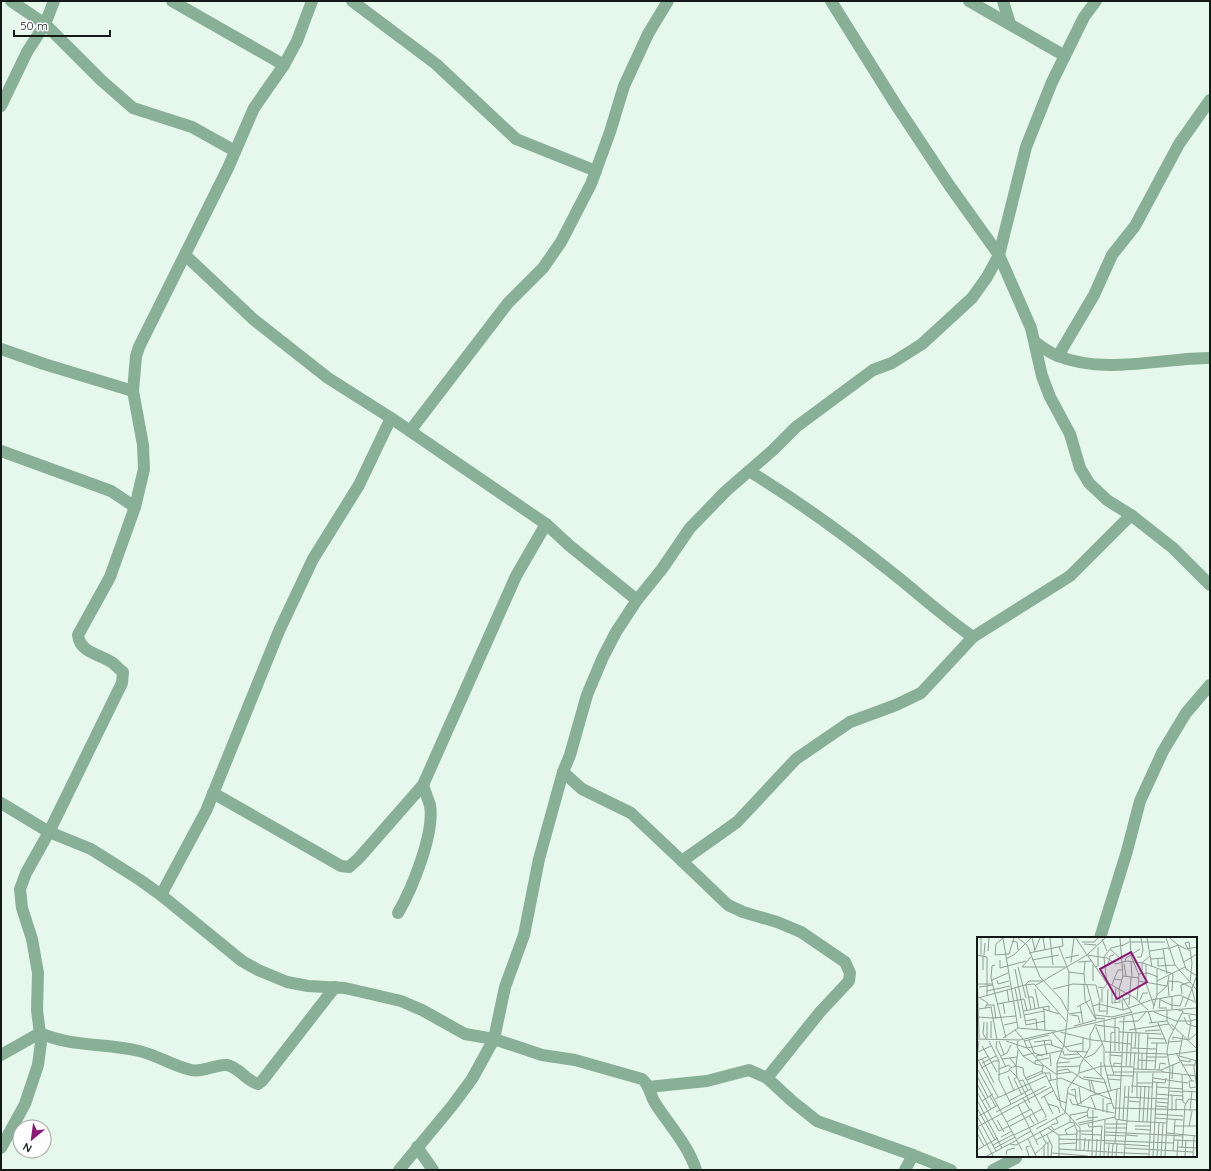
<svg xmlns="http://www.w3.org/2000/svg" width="1211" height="1171" viewBox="0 0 1211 1171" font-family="Quicksand,sans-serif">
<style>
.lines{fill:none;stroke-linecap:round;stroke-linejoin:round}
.street{stroke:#87b097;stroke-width:12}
.inset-road{fill:none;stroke:#929e96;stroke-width:1}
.view{fill:#8f1877;fill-opacity:0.15;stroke:#8f1877;stroke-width:2}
.inset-edge{fill:none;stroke:#131916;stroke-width:2}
</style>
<rect width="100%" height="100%" fill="#e6f7ec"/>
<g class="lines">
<g class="street">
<polyline points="11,1 45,24 101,80 133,108 192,127 235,151"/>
<polyline points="172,1 284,65"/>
<polyline points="352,1 436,64 516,139 596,171"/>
<polyline points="831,1 896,105 949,185 999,255 1031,328 1042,376 1050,397 1070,434 1080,468 1089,483 1107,500 1131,515 1173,548 1210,585"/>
<polyline points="969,1 1065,56"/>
<polyline points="1003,1 1010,24"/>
<polyline points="1,106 27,52 45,24 54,1"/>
<polyline points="185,255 253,319 328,378 391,418 546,524 570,546 637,600"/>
<path d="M1035,342c7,5 15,11 23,14 47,19 104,2 152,2"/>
<polyline points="1,349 44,364 133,391"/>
<polyline points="1058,356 1094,295 1112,255 1135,226 1179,144 1210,100"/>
<polyline points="410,431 508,303 543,268 561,242 591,184 610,132 624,86 648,34 668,1"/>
<polyline points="1,451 111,491 135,507"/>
<path d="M749,471c49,30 96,64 141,100 28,22 54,46 83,66l97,-61 61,-61"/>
<polyline points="563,772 582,789 631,813 682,861 737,822 796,759 850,722 896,705 921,693 973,637"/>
<polyline points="213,793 341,866 349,867 359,858 423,785 516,576 546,524"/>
<path d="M1,803l48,29 42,17 49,31 21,15 81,66 16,9 29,12 21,4 37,2 56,13 21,9 43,24 29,5 48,16 33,5 67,19c8,6 8,16 13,24 14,22 33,42 41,67"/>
<polyline points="682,861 728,905 743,912 777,922 801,932 845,962 850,973 849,981 820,1012 767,1078"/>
<polyline points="161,895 206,811 279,631 313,559 359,485 391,418"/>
<path d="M398,913c14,-24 37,-80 32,-108 -2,-6 -5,-13 -7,-20"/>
<polyline points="1100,938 1127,851 1140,801 1163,751 1186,713 1210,685"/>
<path d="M1,1055l39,-22c31,14 66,10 99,18 18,4 34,15 52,19 12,3 24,-6 36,-5 12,2 19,16 31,19l4,-3 73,-94"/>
<polyline points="648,1087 707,1081 749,1070 767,1078 792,1101 817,1121 913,1155"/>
<polyline points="417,1147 433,1170"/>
<path d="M1,1148l24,-44 13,-39 3,-23 -4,-32 1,-37 -6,-34 -10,-31 -2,-19 6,-16 23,-41 73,-149 1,-11c-4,-3 -7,-6 -10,-9 -13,-9 -33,-10 -35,-28l32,-58 25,-70 9,-38 -1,-24 -10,-54 3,-35 3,-9 89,-179 26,-60 30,-43 13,-24 15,-40"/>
<polyline points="399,1170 452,1106 472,1079 494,1039 505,987 524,935 539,859 563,772 570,755 587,695 603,657 616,632 637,600 662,569 690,528 726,491 773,450 796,427 873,370 892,363 922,344 972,298 987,277 999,255 1026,147 1052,82 1084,17 1096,1"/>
<polyline points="905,1170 913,1155 951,1170"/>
<polyline points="993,1170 1016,1158"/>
</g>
</g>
<g transform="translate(977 937)">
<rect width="220" height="220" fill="#e6f7ec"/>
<path class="inset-road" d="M26,1l15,90M26,1l-7,6 -1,11 14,-1 5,-16M41,1l9,7 13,32 21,22 7,13 -2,17M55,1l3,12M66,1l2,12M73,1l3,27M99,1l11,17M153,1l1,18 8,19 -2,25M170,1l5,29M189,1l9,27 22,25M193,1l8,7 8,24 11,7M125,2l5,12M35,4l5,1 1,8M105,5h12l4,-4M107,7l12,1M145,9l7,-4h36M82,10l10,25 -1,39M133,12l11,10M186,12l4,25M191,12l10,-4 8,4 11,-2M11,14l1,-13M173,14l18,-3M57,15l6,-14M52,16l34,-7 -1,-8M0,18l10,2v39M4,18v-17M7,18l1,-12M110,18l18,-17M111,19l18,26 29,16 13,12M160,20h4l2,-7 -2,-12M88,21l14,-3M126,21l8,-10 12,-3M181,21v8l17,-1M29,22l9,-5 16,-16M173,22l14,-1M23,23v8l26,-7M55,23l27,-5M148,24l1,-3 14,-9M94,25l3,-24M101,25l14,-1M154,25l1,15M207,25l13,-8M147,27l2,12M169,27v19l8,23M18,28l-3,1 -1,12 15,60M0,29l2,72M128,29l3,-1 2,-9 4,-1M41,30l8,31M45,30h43M45,30l9,-10M118,30l3,-1v-19M38,32l11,56M180,32v26M6,33v-15M165,33v-7l8,-7M92,35l15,2 1,10M107,37l1,-12M161,37l10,-1 10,4M146,39l16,2M137,42l4,-9h4M15,43l16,-7M20,43l1,4 11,-3M116,44v-17M162,44l28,5M180,44l28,-14M191,44l12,1 12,6M191,45l1,14M1,47h15M107,47l1,16 10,18 10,1M48,48l9,-1 32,37M49,48l5,24M59,48l51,-30 20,3 9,6 11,-3 16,2 30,11 -1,17M110,48l8,30M135,48l2,-6 8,1M2,50l14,-2M121,50l6,1 3,-4 -3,-26M38,51l6,30M58,52l4,19M76,52l20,-5 23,1 3,13M215,52l3,12M30,53l2,12M135,53v13M10,54l23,-5M205,57l-1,-9 9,-3 2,-19 -3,-21 -4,1 4,8M144,58l11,18M51,60h5l2,12M1,61l47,-13 4,-4h14M3,61l8,5 -3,5M123,61l-1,13h8M182,62l12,6 9,1 3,-9M183,63l-1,8h8M125,65v-13M138,65l1,-14M162,65l4,-9h5M26,66l21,-4 3,11M135,66l8,-1 -1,-13 4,-13 -3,-38M21,67l5,-1 2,11M9,68h8l2,14M103,68l3,18M152,68l2,-28M116,69l6,-2 24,6 28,-10 29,-5 17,8M14,70l6,33M100,70l13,-7M208,70l12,-32M2,72l13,-2M66,72l16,5M176,72l4,-14 10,-9 2,-10M195,72v-13M146,73l-1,-10 7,-2M190,73v11l6,9M47,74l25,-5v5M67,74l1,19M171,74l4,12M177,75l22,9h15l6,-2M205,76l15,2M92,77l13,-2M155,77l4,18 -1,16M47,78l20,-4 -1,-4M94,78l7,1 2,7M130,78l1,-26M0,80l16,1M207,80l3,7 10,3M16,81l23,-2M14,84v17M48,84l11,-2 1,10M127,84l1,20M7,85l-1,12 4,6M142,85l19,-1 8,-9M172,86l18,-2M181,86l9,21M194,87l26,25M27,88l13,-3M49,88l19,-4M119,88l23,3v23M97,89l22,-6 -1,-5 17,2 20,-5M119,90l8,21v15l7,28M38,93l8,9M89,93l-2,15 -7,18v22l4,22 19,21v23M152,93l40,-6M168,94l15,-1M83,95l32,8 39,4M142,95l43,2M76,96l16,18 18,1M10,101v-16M26,101l15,-10 38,3M170,101l18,1M0,102l43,1 122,-28 55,-4M211,102l3,-17 -2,-7M47,103l3,8 16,17 13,9 16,-2 11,7 23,4M52,103l5,13M67,103l3,15M196,103v-3l16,3 8,-7M12,104l10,20v19l12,24M20,104l-1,6 10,20M22,104l5,13M29,104l21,7 21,-4 15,5M41,104l-1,6 6,9 12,8 9,2M47,104l25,-6M57,105l17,-2 1,5M191,105l14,-1M174,106h15M5,109l15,26M88,110l18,-4M154,111l25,1M138,114v-33M1,115l13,-6M100,115l27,27 10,30M106,115v-15M128,115l62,2M199,116l16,28M73,117l1,12M133,118l12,1M190,118l30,-4M0,119l2,-15M24,119l6,-3 4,-8M46,119l11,-3 9,3M59,119l24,-5h3l1,4 15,-1M202,119l4,-21M202,119l18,5M82,120l9,2 13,-2M169,120h21M220,120l-3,10 3,23M0,121l21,39M33,121l6,8 1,11 13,26M108,121l9,-4 8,-10M5,122l12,24M25,122l15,-2M161,123l18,1M202,123l11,2v-2M0,124l12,-5M5,126l14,-7M80,126l13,-1M58,127v-3l14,-3M205,128h13M39,129l2,-16M66,129l-1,7h3l13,27 9,3M80,130l23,-1M137,130v-4l8,1M149,130l2,-35M153,130l2,-35M4,131l13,-7h5M22,132l10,-4 1,2M156,132l28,1 2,2 34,4M161,132l1,-36M165,132v-16M169,132l2,-36M178,132l2,-26M1,133l44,80M33,133l7,7 -3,2 8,16M182,133l1,-7 6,1M184,133l19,-8M80,134l11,-2 2,3M136,135h51M68,136h5l1,7M102,136l23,-7 31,1M21,138l11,-4 1,-3 6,-2 7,2 1,7 22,41 -1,2M130,138l26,1M137,138l-4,-14 1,-28 4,-1M205,138l1,27 3,2M0,139l11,21M31,139l6,15M106,140l20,2M124,140v-15M49,141l16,-7M176,141l35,5M131,142l13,1M195,142l1,-15M50,143l16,-7M112,143l2,12M114,143l4,14M42,144l4,-1 5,11M71,144l13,-3 51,22M217,144h-5l1,7 6,-1M176,145l12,1 1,-5M160,146h16M0,147l14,25M154,149l22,1M102,150l2,17M180,150l26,2M140,152l-2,30 12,2 2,-35M94,153l4,-1 1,8M192,154l14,1M206,154l14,1M0,155l22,39 10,-5M90,156l8,3 3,9M155,156l3,-41M179,157l27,2M13,159l6,11M67,159l9,18M113,159l31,-8M114,160l5,13M147,160l44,2M160,160v-24M46,161l7,12M64,161l12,-7M126,161v14M18,162l51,-23M93,162l2,5 5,1 14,-9M0,163l25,48M5,164l11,-7M32,164l22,-12M151,164l12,1M179,165l12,1M71,167l10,3 2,6M41,168l20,40M100,168l37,8M179,169l12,1M0,171l18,32M137,171l83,2M195,174v-16M199,174v-12l7,1M213,174l2,-20M19,175l50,-26M110,175l1,6 10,-1M130,176v-9l5,-1M178,177l28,2M0,179l19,35M2,179l19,-11M52,179l13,-7M178,181l28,2M20,183l7,12M99,183l12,-5M142,183l5,-104M146,183l2,-34M30,185l24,-13 7,13M93,185l4,1 3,8M162,185l2,-36M166,185l2,-36M170,185l2,-35M101,186l15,-3M111,187l1,3 13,-1 -2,30M129,187h21M0,188l16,31M74,188l7,-2 -2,-5M102,188l36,-8M33,189l19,-10 5,8M158,189h16M198,189h22M212,189l3,-15M0,190l74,-40M71,191l11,7M129,191h21M59,192l29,-16 3,-25 11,-15 1,-8 10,-18v-12l6,-11M158,192l15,1M63,195l6,11M128,195l61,3M0,196l7,13M189,196l31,3M90,197l-2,-4 10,-5M104,197l20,1M197,197l1,-14M37,198l33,-16M70,198l5,11 -1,10M128,198l20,1M149,198l12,1M189,198l17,1M24,200l11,-6M40,202l14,-8M51,202l8,17M82,202l115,4M59,203l17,-9M197,203l23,1M71,206v13M128,206l44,3M33,207l6,1 35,-19 3,4 16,-8v-7l17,-3 2,-4M82,207l17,-1M138,207l2,-24M16,208l21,-11M201,210l19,1M18,211l20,-11M148,211l68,4M205,211l3,-43 4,-6 8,1M82,212l66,4M0,213l21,-12M99,214l1,-20h16M107,214l1,-13M196,214l1,-15M111,215l1,-13M75,216l36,3M148,216l24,1M58,217l9,-8M29,218l1,-5 8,-2M10,219l30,-16M52,219l-3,-9 4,-1M67,219v-11l6,-4M82,219v-21l18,-1M115,219l1,-46M119,219l1,-17M127,219l1,-36M131,219l1,-12M135,219l1,-12M139,219l1,-12M147,219l3,-35 40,2M172,219l4,-83M176,219l4,-74M180,219l2,-33M184,219l2,-33M188,219l5,-86 -3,-19 2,-12 14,-28 -5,-1M200,219l1,-16M208,219l1,-16M216,219l1,-21"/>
<path class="view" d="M154,15l16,30 -30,17 -17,-30z"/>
<rect width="220" height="220" class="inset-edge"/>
</g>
<rect width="1211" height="1171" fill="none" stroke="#131916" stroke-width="4"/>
<g transform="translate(32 1139) rotate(209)"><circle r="19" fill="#ffffff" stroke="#a1a3a2"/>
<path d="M0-3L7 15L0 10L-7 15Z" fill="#8f1877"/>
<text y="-6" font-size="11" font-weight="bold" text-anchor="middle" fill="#131916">N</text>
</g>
<path d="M14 30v6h96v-6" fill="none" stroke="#131916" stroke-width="2"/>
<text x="20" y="30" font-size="12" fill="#131916" stroke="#ffffff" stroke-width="3" paint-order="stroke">50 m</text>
</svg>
